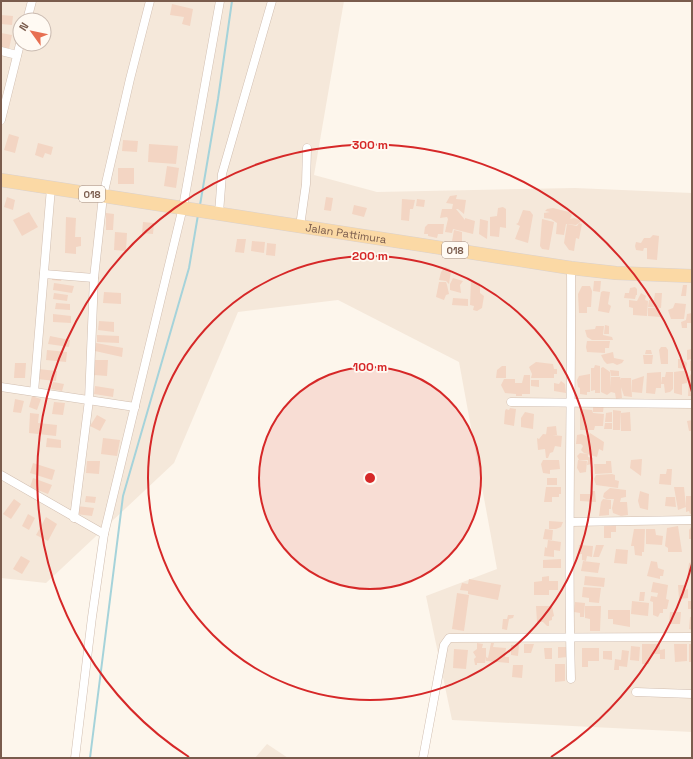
<svg xmlns="http://www.w3.org/2000/svg" width="693" height="759" viewBox="0 0 693 759" font-family="'Space Grotesk',sans-serif">
<style>
.residential{fill:#f5e8da;fill-rule:evenodd}
.lines{fill:none;stroke-linecap:round;stroke-linejoin:round}
.stream{stroke:#a5d3da;stroke-width:2}
.building{fill:#f3d5c3}
.street-casing{stroke:#d1beb0;stroke-width:9}
.primary-casing{stroke:#dad1cd;stroke-width:14}
.street{stroke:#fff;stroke-width:8}
.primary{stroke:#fbd9a5;stroke-width:13}
.ring{fill:none;stroke:#d62828;stroke-width:2}
.labels{text-anchor:middle;stroke-width:3.5;stroke-linejoin:round;paint-order:stroke}
.shield{fill:#fffaf3;stroke:#a28b7f;stroke-width:1}
.shield-label{font-size:10px;font-weight:bold;fill:#7a5c4d}
.street-label{font-size:11px;fill:#7a5c4d;stroke:#fffaf3}
.centre{fill:#d62828;stroke:#fffaf3;stroke-width:2}
.ring-label{font-size:12px;text-anchor:middle;font-weight:bold;fill:#d62828;stroke:#fffaf3;stroke-width:3.5;stroke-linejoin:round;paint-order:stroke}
</style>
<rect width="100%" height="100%" fill="#fdf6ec"/>
<g class="residential">
<path d="M1,1h343l-30,174 63,17 198,-4 117,5v539l-240,-12 -26,-124 71,-27 -38,-207 -121,-62 -100,12 -64,151 -128,120 -45,-5zM20,20h24v24h-24z"/>
<polygon points="267,744 288,758 255,758"/>
</g>
<g class="lines">
<g class="stream">
<polyline points="200,205 218,99 232,1"/>
<polyline points="90,758 123,496 189,268 198,215"/>
</g>
</g>
<g class="building">
<polygon points="172,4 193,9 190,26 182,24 184,17 170,15"/>
<polygon points="1,15 13,16 12,25 1,24"/>
<polygon points="1,33 12,35 9,49 1,48"/>
<polygon points="9,134 19,137 15,153 4,150"/>
<polygon points="123,140 138,141 137,152 122,151"/>
<polygon points="38,143 53,147 51,155 45,153 43,158 35,155"/>
<polygon points="149,144 178,146 176,164 148,162"/>
<polygon points="167,166 179,168 176,188 164,186"/>
<rect x="118" y="168" width="16" height="16"/>
<polygon points="457,195 456,199 466,200 464,214 458,209 452,209 453,204 446,203 450,196"/>
<polygon points="7,197 15,200 13,210 4,207"/>
<polygon points="326,197 333,198 331,211 324,210"/>
<polygon points="402,199 415,200 413,209 410,209 409,221 401,220"/>
<polygon points="417,199 425,200 424,207 416,206"/>
<polygon points="354,205 367,208 364,217 352,214"/>
<polygon points="503,207 506,209 506,228 500,227 499,237 490,236 490,217 497,216 498,208"/>
<polygon points="553,208 569,212 572,215 570,219 574,218 582,221 576,225 566,224 564,235 556,234 557,223 551,219 544,218 544,213 550,212 545,211 547,209"/>
<polygon points="442,209 456,209 465,220 465,218 475,221 473,234 453,229 452,233 445,232 448,219 447,217 440,218"/>
<polygon points="523,210 530,211 533,215 528,243 515,239 520,226 516,224 518,223"/>
<polygon points="29,212 38,227 22,236 13,220"/>
<polygon points="106,213 114,214 113,230 106,230"/>
<polygon points="66,217 76,218 75,237 81,237 81,246 76,247 76,254 65,253"/>
<polygon points="480,219 488,221 487,239 479,234"/>
<polygon points="542,219 554,222 549,250 542,249 540,246"/>
<polygon points="143,222 154,223 153,234 142,233"/>
<polygon points="579,223 582,224 579,239 576,238 574,251 569,250 564,243 567,224 577,226"/>
<polygon points="428,224 444,224 443,234 438,234 437,238 428,236 428,234 424,234 425,227"/>
<polygon points="454,230 462,232 462,243 452,241"/>
<polygon points="115,232 127,233 126,251 114,250"/>
<polygon points="653,235 659,236 657,260 647,259 647,248 644,248 643,251 636,250 635,246 636,242 641,243 644,238 650,238"/>
<polygon points="237,239 246,239 244,253 235,252"/>
<polygon points="252,241 265,242 264,253 251,251"/>
<polygon points="267,243 276,244 275,256 266,255"/>
<polygon points="445,267 450,269 451,271 449,284 446,281 439,280 441,272"/>
<polygon points="52,276 62,278 61,281 52,280"/>
<polygon points="453,278 463,281 460,285 461,293 450,290 450,284"/>
<polygon points="594,281 601,281 600,292 593,291"/>
<polygon points="439,282 446,282 447,285 449,294 446,295 444,300 436,297"/>
<polygon points="471,282 480,283 480,293 484,296 482,308 477,311 473,310 474,306 470,305"/>
<polygon points="54,283 74,286 72,293 53,290"/>
<polygon points="683,285 687,285 686,296 681,296"/>
<polygon points="582,286 590,286 592,291 591,307 587,307 587,313 579,313 578,294"/>
<polygon points="635,287 637,289 637,295 636,295 635,299 624,298 625,293 629,293 630,288"/>
<polygon points="603,291 610,292 608,304 611,306 609,313 598,311 601,292"/>
<polygon points="104,292 121,293 121,304 103,303"/>
<polygon points="54,293 68,295 67,301 53,299"/>
<polygon points="641,293 646,296 645,300 648,301 647,316 633,315 633,308 629,307 629,300 637,301"/>
<polygon points="655,293 662,293 661,308 648,307 649,300 654,300"/>
<polygon points="453,298 468,299 468,306 452,305"/>
<polygon points="56,303 70,304 70,310 55,309"/>
<polygon points="675,303 686,304 684,319 671,319 668,310 673,308"/>
<polygon points="648,308 659,308 661,317 648,316"/>
<polygon points="692,313 692,323 687,323 687,328 682,328 681,322 686,320 687,314"/>
<polygon points="53,314 71,316 71,323 53,322"/>
<polygon points="99,321 114,322 114,332 98,330"/>
<polygon points="605,325 609,326 609,334 604,334"/>
<polygon points="596,326 604,326 603,335 612,337 613,340 592,340 587,337 585,330 595,329"/>
<polygon points="97,335 119,336 119,343 97,342"/>
<polygon points="50,336 70,340 69,347 48,344"/>
<polygon points="587,341 610,341 609,348 605,348 605,353 587,352 586,347"/>
<polygon points="96,343 123,348 122,357 95,351"/>
<polygon points="661,347 666,347 668,350 668,364 661,364 659,350"/>
<polygon points="692,349 692,359 687,360 687,350"/>
<polygon points="47,350 67,352 66,362 46,360"/>
<polygon points="646,350 651,350 652,354 645,354"/>
<polygon points="613,352 614,358 624,360 622,363 617,365 613,363 607,364 604,361 601,355"/>
<polygon points="643,355 653,355 652,364 644,364"/>
<polygon points="678,359 682,359 687,363 686,369 678,368"/>
<polygon points="95,360 108,360 107,376 94,375"/>
<polygon points="692,360 692,371 690,371 690,361"/>
<polygon points="536,362 553,364 554,369 557,369 557,374 554,374 554,378 531,378 532,374 529,367"/>
<polygon points="15,363 26,363 25,378 14,378"/>
<polygon points="595,365 600,366 600,393 595,393 595,390 591,391 591,368 594,368"/>
<polygon points="502,366 506,366 506,378 496,378 497,370"/>
<polygon points="603,367 610,372 611,387 611,377 620,377 621,380 621,378 631,378 632,397 624,396 621,387 622,398 616,399 615,393 611,392 607,395 601,392 601,368"/>
<polygon points="38,369 57,371 56,381 37,379"/>
<polygon points="610,370 619,371 619,376 611,376"/>
<polygon points="681,371 685,371 688,378 687,383 682,384 682,395 674,393 674,372"/>
<polygon points="661,372 661,388 656,388 655,394 646,393 647,373"/>
<polygon points="666,372 673,372 673,389 670,392 665,393 664,384 661,384 662,377 665,377"/>
<polygon points="692,372 692,396 688,396 689,377"/>
<polygon points="590,374 590,392 587,392 587,395 580,394 580,388 578,387 577,380 579,376"/>
<polygon points="524,375 530,375 530,394 522,394 522,396 516,396 516,394 505,393 501,385 504,379 515,379 515,383 522,383"/>
<polygon points="644,376 642,393 632,392 632,380"/>
<polygon points="531,380 539,380 539,387 531,386"/>
<polygon points="561,381 565,384 566,393 554,391 554,383 559,384"/>
<polygon points="53,382 64,384 62,391 51,389"/>
<polygon points="95,386 114,389 113,397 94,394"/>
<polygon points="32,396 41,399 37,410 29,407"/>
<polygon points="15,399 24,401 21,413 13,412"/>
<polygon points="54,402 65,403 63,415 52,414"/>
<polygon points="593,404 604,404 603,412 593,412"/>
<polygon points="510,408 516,409 514,426 504,424 505,411 506,409 509,410"/>
<polygon points="580,409 592,410 593,413 604,414 603,426 595,426 594,430 580,430"/>
<polygon points="613,410 621,411 620,430 613,430"/>
<polygon points="525,412 534,414 533,429 521,427 521,418"/>
<polygon points="612,412 612,422 605,422 606,413"/>
<polygon points="630,412 631,431 621,431 621,413"/>
<polygon points="30,413 39,414 38,423 57,425 56,436 29,433"/>
<polygon points="97,415 106,420 100,431 90,426"/>
<polygon points="692,420 692,431 689,431 687,421"/>
<polygon points="605,423 612,423 612,429 604,429"/>
<polygon points="556,426 557,435 546,435 547,427"/>
<polygon points="590,433 604,442 603,451 599,449 597,457 584,453 581,450 583,446 581,444 576,444 577,435 582,434 588,437"/>
<polygon points="543,434 562,436 561,447 555,446 553,452 550,453 548,458 546,458 545,449 538,450 537,438 539,439"/>
<polygon points="47,438 61,440 61,448 46,447"/>
<polygon points="103,438 120,440 117,456 101,454"/>
<polygon points="580,453 588,454 588,457 593,458 592,464 587,465 588,460 579,460 577,456"/>
<polygon points="642,459 641,476 630,468 631,460"/>
<polygon points="543,460 559,460 560,469 550,470 550,474 543,473 541,464"/>
<polygon points="578,460 587,461 586,472 580,473 577,468"/>
<polygon points="87,461 100,461 99,474 86,473"/>
<polygon points="606,461 611,461 612,473 595,474 594,464 606,464"/>
<polygon points="33,463 55,470 52,480 30,473"/>
<polygon points="667,469 672,469 671,485 659,484 660,474 666,474"/>
<polygon points="612,474 615,475 615,480 619,481 618,488 596,485 594,479 596,475"/>
<polygon points="33,478 52,485 48,494 30,487"/>
<rect x="547" y="478" width="10" height="7"/>
<polygon points="546,487 561,487 561,494 559,494 559,497 552,497 552,502 544,502"/>
<polygon points="674,487 684,487 686,507 678,510"/>
<polygon points="610,488 626,490 626,497 621,498 620,502 627,502 628,515 621,516 613,513 612,508 614,499 606,499 603,497 604,493"/>
<polygon points="591,491 595,491 596,502 580,501 580,494 590,494"/>
<polygon points="640,491 649,494 648,510 640,508 638,501"/>
<polygon points="86,496 96,497 95,503 85,502"/>
<polygon points="686,496 692,496 692,513 690,514 689,511 686,512"/>
<polygon points="666,497 675,497 676,507 665,506"/>
<polygon points="14,499 21,504 11,519 3,514"/>
<polygon points="603,499 611,500 611,509 609,509 609,515 599,516 601,502"/>
<polygon points="77,506 94,508 92,516 76,514"/>
<polygon points="28,514 35,518 29,530 22,526"/>
<polygon points="46,517 57,524 48,541 36,535"/>
<polygon points="549,521 563,522 561,527 556,529 549,529"/>
<polygon points="604,523 616,524 616,532 611,532 611,538 604,538"/>
<polygon points="678,526 682,552 668,552 668,548 665,546 667,528"/>
<polygon points="692,526 692,539 689,539 689,530"/>
<polygon points="545,529 553,530 552,540 543,539"/>
<polygon points="634,529 645,529 644,552 642,552 642,556 635,555 634,546 631,546"/>
<polygon points="646,529 655,529 656,535 663,536 662,545 646,544"/>
<polygon points="548,540 561,542 560,551 554,550 554,557 544,556 545,547 547,548"/>
<polygon points="579,545 593,546 592,557 587,556 586,561 582,560 582,554 578,554"/>
<polygon points="596,545 604,545 599,557 593,557"/>
<polygon points="616,549 628,550 627,564 614,563"/>
<polygon points="21,556 30,561 22,574 13,569"/>
<polygon points="561,559 561,568 543,568 543,560"/>
<polygon points="583,561 600,563 598,573 581,571"/>
<polygon points="651,561 657,562 658,568 664,570 663,576 660,576 660,579 647,576"/>
<polygon points="692,562 692,577 688,571 689,563"/>
<polygon points="549,576 549,581 558,581 558,590 549,590 549,595 534,595 534,582 542,581 542,577"/>
<polygon points="585,576 605,578 604,587 584,585"/>
<polygon points="469,579 501,585 498,600 468,594 468,591 460,590 462,583 468,584"/>
<polygon points="653,582 668,585 666,599 669,600 667,609 663,609 663,613 660,613 658,617 653,615 653,602 650,601 651,596 657,597 658,593 651,592"/>
<polygon points="678,585 684,585 684,590 688,589 688,598 679,599"/>
<polygon points="583,587 601,588 599,603 589,602 589,598 582,597"/>
<polygon points="640,592 645,592 644,601 639,601"/>
<polygon points="457,593 469,595 464,631 452,629"/>
<polygon points="632,601 649,603 648,616 631,614"/>
<rect x="688" y="601" width="4" height="8"/>
<polygon points="575,602 585,603 584,617 580,617 580,613 574,612"/>
<polygon points="536,606 552,606 554,616 552,617 552,620 549,621 549,626 547,626 543,622 537,622"/>
<polygon points="585,606 601,606 600,631 590,631 590,619 585,618"/>
<polygon points="608,610 630,610 630,627 613,624 613,619 608,619"/>
<polygon points="670,612 681,612 680,624 669,624"/>
<polygon points="508,615 514,615 513,618 509,619 507,630 502,629 503,619 507,619"/>
<polygon points="690,617 692,617 692,630 689,629"/>
<polygon points="477,643 483,644 482,648 486,648 486,657 488,658 491,643 494,643 493,647 506,648 505,657 509,657 509,663 486,661 486,657 485,663 477,663 477,665 475,665 474,659 476,657 473,652 477,649"/>
<polygon points="524,644 534,644 531,653 524,653"/>
<polygon points="642,644 660,644 660,650 665,649 665,659 660,659 660,654 651,654 651,658 649,658 649,664 642,664"/>
<polygon points="674,644 687,644 687,661 675,662"/>
<rect x="689" y="644" width="3" height="18"/>
<polygon points="511,645 519,645 518,656 511,655"/>
<polygon points="631,646 640,647 639,661 630,660"/>
<polygon points="558,647 566,647 567,657 558,658"/>
<polygon points="544,648 552,648 552,659 545,659"/>
<polygon points="582,648 599,648 599,661 588,661 588,667 582,667"/>
<polygon points="454,649 468,650 466,669 453,668"/>
<polygon points="622,650 629,651 627,667 619,666 619,670 614,670 615,659 621,660"/>
<polygon points="603,651 612,651 612,660 603,659"/>
<polygon points="555,664 565,664 565,681 555,682"/>
<polygon points="513,665 523,665 522,678 512,677"/>
</g>
<g class="lines">
<defs>
<g id="street">
<polyline points="27,20 32,1"/>
<polyline points="1,51 17,55"/>
<polyline points="1,120 20,44"/>
<polyline points="219,213 222,174 272,1"/>
<polyline points="300,226 306,184 307,148"/>
<path d="M571,268c1,137 -4,274 0,411"/>
<polyline points="44,274 94,278"/>
<polyline points="1,387 135,407"/>
<polyline points="34,392 51,188"/>
<polyline points="511,402 692,404"/>
<polyline points="1,475 104,534"/>
<polyline points="74,518 89,400 94,278 103,196 130,79 150,1"/>
<polyline points="570,522 692,520"/>
<polyline points="636,692 692,694"/>
<polyline points="75,758 92,617 104,534 183,207 220,1"/>
<polyline points="423,758 444,645 449,638 692,637"/>
</g>
<g id="primary">
<path id="s1" d="M1,180l570,88 45,5 76,3"/>
</g>
</defs>
<use href="#street" class="street-casing"/>
<use href="#primary" class="primary-casing"/>
<use href="#street" class="street"/>
<use href="#primary" class="primary"/>
</g>
<circle cx="370" cy="478" r="111" fill="#d62828" fill-opacity=".12"/>
<g class="ring">
<circle cx="370" cy="478" r="111"/>
<circle cx="370" cy="478" r="222"/>
<path d="M692 564A333 333 0 0 1 551 757M189 757A333 333 0 1 1 692 392"/>
</g>
<g class="labels">
<g class="shield">
<rect x="79" y="186" width="26" height="16" rx="3"/>
<rect x="442" y="242" width="26" height="16" rx="3"/>
</g>
<g class="shield-label">
<text x="92" y="198">018</text>
<text x="455" y="254">018</text>
</g>
<g class="street-label">
<text dy="4" stroke="none"><textPath href="#s1" startOffset="349">Jalan Pattimura</textPath></text>
</g>
</g>
<circle cx="370" cy="478" r="6" class="centre"/>
<g class="ring-label">
<text x="370" y="149">300 m</text>
<text x="370" y="260">200 m</text>
<text x="370" y="371">100 m</text>
</g>
<rect width="693" height="759" fill="none" stroke="#7a5c4d" stroke-width="4"/>
<g transform="translate(32 32) rotate(303)"><circle r="19" fill="#fffaf3" stroke="#cabbb1"/>
<path d="M0-3L7 15L0 10L-7 15Z" fill="#e76f51"/>
<text y="-6" font-size="11" font-weight="bold" text-anchor="middle" fill="#7a5c4d">N</text>
</g>
</svg>
